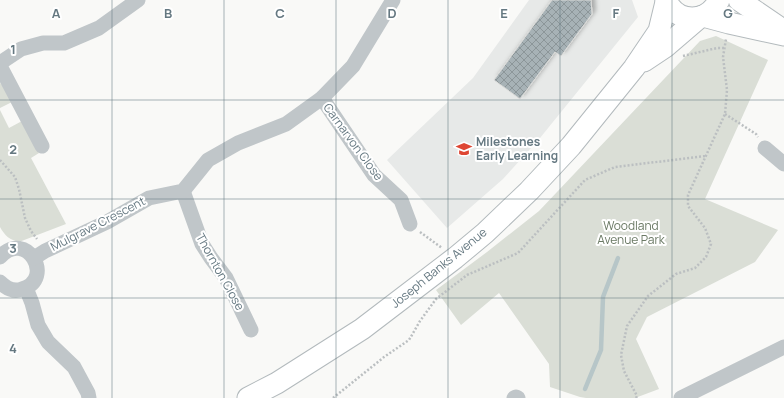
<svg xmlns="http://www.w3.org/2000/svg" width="784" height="398" viewBox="0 0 784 398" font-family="Manrope,sans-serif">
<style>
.built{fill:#e7e9e8}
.green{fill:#daded6}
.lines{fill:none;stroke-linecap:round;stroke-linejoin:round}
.stream{stroke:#b7c6c8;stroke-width:4.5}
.building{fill:url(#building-cross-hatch);stroke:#dbdbd9;filter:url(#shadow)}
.secondary-casing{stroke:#b3babd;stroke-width:23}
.path{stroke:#bbbfc1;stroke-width:2.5;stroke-dasharray:2 2;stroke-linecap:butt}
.street{stroke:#c0c6c9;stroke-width:15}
.secondary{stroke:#fff;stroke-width:21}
.grid{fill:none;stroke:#657881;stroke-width:1;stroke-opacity:0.55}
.labels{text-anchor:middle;stroke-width:4;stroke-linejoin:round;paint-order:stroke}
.street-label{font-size:12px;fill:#657881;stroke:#fff}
.poi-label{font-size:12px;font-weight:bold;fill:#657881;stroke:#fff;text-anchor:start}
.park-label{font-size:12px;fill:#6a7964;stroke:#fff}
.grid-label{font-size:13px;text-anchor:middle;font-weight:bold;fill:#657881;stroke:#fff;stroke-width:4;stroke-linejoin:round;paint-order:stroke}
</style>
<defs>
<pattern id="building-cross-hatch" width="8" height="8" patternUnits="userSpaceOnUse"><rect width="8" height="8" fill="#a7b2b6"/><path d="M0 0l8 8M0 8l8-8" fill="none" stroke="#8c9699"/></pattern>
<filter id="shadow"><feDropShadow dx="3.5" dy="-3.5" stdDeviation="2" flood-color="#0004"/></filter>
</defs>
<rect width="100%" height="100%" fill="#f9f9f7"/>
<polygon class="built" points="529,0 632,0 638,17 540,138 503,179 447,228 387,160 473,78"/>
<g class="green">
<polygon points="716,36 768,60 705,199 778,230 755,262 647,317 636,339 659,389 635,398 586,398 580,397 550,387 549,364 499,293 461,325 436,290 487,252 539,211 700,41"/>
<polygon points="0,83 3,86 12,102 0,108"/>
<path d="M0,110l9,18 13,-7 17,32 -8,5 35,66 -47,18c-9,-2 -14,-6 -19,-15z"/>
</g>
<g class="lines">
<polyline class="stream" points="585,389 601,350 603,297 618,258"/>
</g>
<polygon class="building" points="552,0 591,0 592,14 561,56 555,52 520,99 494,80"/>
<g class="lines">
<defs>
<g id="secondary">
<path d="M666,0c11,24 41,24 53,0"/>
<polyline points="739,0 783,30"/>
<polyline points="703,16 729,23 784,35"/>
<polyline points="644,61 665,47 700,17"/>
<polyline points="248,398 277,383 362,329 455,258 485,233 529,191 571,146 634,68 659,31 666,2"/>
</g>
</defs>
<use href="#secondary" class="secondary-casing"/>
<g class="path">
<polyline points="683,56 717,48 724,48"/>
<polyline points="725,114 756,134 758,137"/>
<polyline points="0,160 15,177 19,189 25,218 31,231 37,239"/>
<polyline points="420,232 442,248"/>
<polyline points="333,398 384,357 409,340 420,321 436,299 467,275 518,253 585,180 615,167 706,156"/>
<polyline points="636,398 637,396 624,371 621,355 627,326 648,296 676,274 695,268 706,257 711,244 705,228 688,206 688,195 725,114 727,90 723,57 726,39"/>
</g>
<g class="street">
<polyline points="0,63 21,49 43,43 64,43 99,28 138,0"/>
<polyline points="0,66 42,146"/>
<polyline points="322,98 374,175 401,200 410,224"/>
<polyline points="765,148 784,164"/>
<polyline points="183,191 202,244 211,258 226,278 251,330"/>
<path d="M0,257c26,-29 56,22 22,32 -8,3 -16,-1 -22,-7"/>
<polyline points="34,258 45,251 107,222 149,198 183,191 208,160 238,143 286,124 322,98 353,66 393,0"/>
<polyline points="26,288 32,303 38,325 48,342 74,367 88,393 89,398"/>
<polyline points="514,398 516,397 518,398"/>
<polyline points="681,398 784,347"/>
</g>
<use href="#secondary" class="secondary"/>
</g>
<path class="grid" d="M112,0v398M224,0v398M336,0v398M448,0v398M560,0v398M672,0v398M0,100h784M0,199h784M0,298h784"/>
<defs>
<symbol id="school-bare" viewBox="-9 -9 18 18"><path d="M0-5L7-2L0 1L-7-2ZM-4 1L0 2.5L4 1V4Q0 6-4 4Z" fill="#de4633" stroke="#fff" stroke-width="2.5" paint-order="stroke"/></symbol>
</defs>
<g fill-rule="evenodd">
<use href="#school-bare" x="453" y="138" width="22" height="22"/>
</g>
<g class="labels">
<g class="street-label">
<text transform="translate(353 142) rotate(54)" y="4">Carnarvon Close</text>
<text transform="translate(98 224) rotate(-27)" y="4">Mulgrave Crescent</text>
<text transform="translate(439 268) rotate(-39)" y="4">Joseph Banks Avenue</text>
<text transform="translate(220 272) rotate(61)" y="4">Thornton Close</text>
</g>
<g class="poi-label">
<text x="476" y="146">Milestones<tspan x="476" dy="14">Early Learning</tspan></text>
</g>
<g class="park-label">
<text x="631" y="230">Woodland<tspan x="631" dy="14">Avenue Park</tspan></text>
</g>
</g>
<g class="grid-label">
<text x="56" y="18">A</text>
<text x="168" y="18">B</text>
<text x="280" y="18">C</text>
<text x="392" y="18">D</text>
<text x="504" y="18">E</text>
<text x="616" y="18">F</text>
<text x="728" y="18">G</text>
<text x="13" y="54">1</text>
<text x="13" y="154">2</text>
<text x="13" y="253">3</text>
<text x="13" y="353">4</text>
</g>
</svg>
